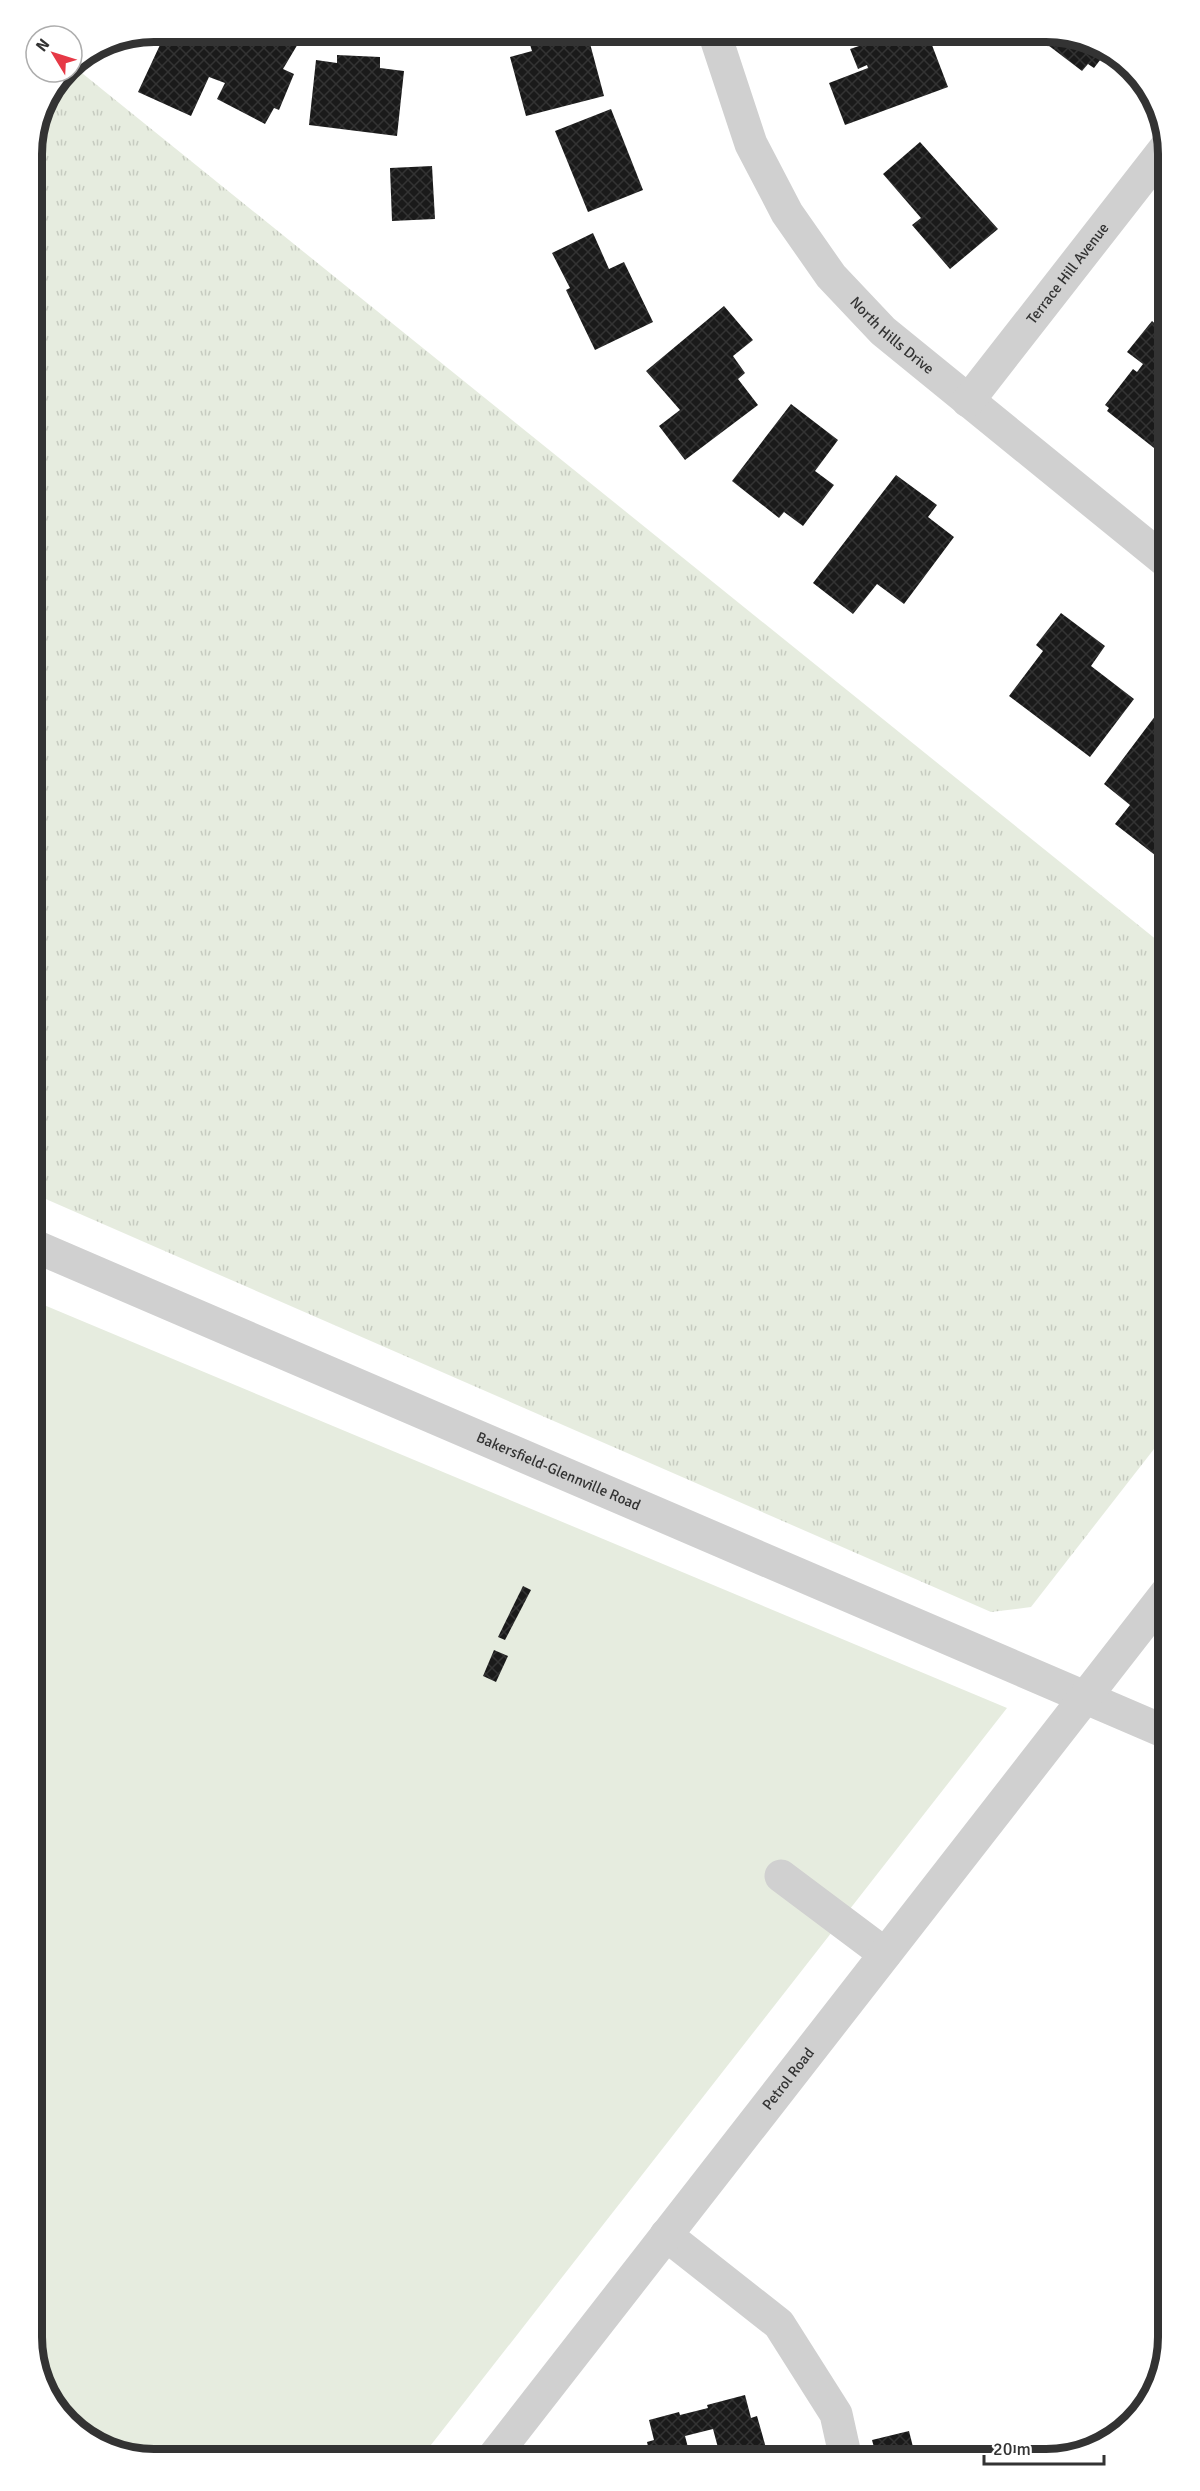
<svg xmlns="http://www.w3.org/2000/svg" width="1200" height="2491" viewBox="0 0 1200 2491" font-family="Signika,sans-serif">
<style>
.grass{fill:url(#grass-tufts)}
.green{fill:#e6ecdf}
.building{fill:url(#building-cross-hatch)}
.lines{fill:none;stroke-linecap:round;stroke-linejoin:round}
.minor{stroke:#d0d0d0;stroke-width:33}
.labels{text-anchor:middle;stroke-width:6;stroke-linejoin:round;paint-order:stroke}
.street-label{font-size:15px;fill:#333;stroke:#fff}
.rim{fill:none;stroke:#333;stroke-width:8}
</style>
<defs>
<pattern id="grass-tufts" width="24" height="20" patternUnits="userSpaceOnUse" patternTransform="scale(1.5)"><rect width="24" height="20" fill="#e6ecdf"/><path d="M3 7l-1-3M5 7V3M7 7l1-3M15 17l-1-3M17 17v-4M19 17l1-3" fill="none" stroke="#c6cbc0"/></pattern>
<pattern id="building-cross-hatch" width="8" height="8" patternUnits="userSpaceOnUse" patternTransform="scale(1.5)"><rect width="8" height="8" fill="#1a1a1a"/><path d="M0 0l8 8M0 8l8-8" fill="none" stroke="#333"/></pattern>
</defs>
<rect width="100%" height="100%" fill="#fff"/>
<polygon class="grass" points="72,65 1168,949 1168,1431 1031,1607 991,1612 32,1193 32,146 44,100 64,72 72,72"/>
<polygon class="green" points="32,1300 1007,1708 420,2459 146,2459 80,2434 41,2384 32,2337"/>
<g class="building">
<polygon points="166,32 305,32 283,69 294,74 279,110 274,108 265,124 217,99 225,83 209,77 191,116 138,92"/>
<polygon points="526,32 575,32 577,39 588,36 604,96 526,116 510,57 532,51"/>
<polygon points="854,32 927,32 948,87 845,125 829,83 868,68 867,65 858,69 850,49 859,46"/>
<polygon points="1045,32 1055,32 1107,51 1094,68 1088,64 1082,71 1040,39"/>
<polygon points="337,55 380,57 380,68 404,71 397,136 309,125 316,60 337,63"/>
<polygon points="611,109 643,190 588,212 555,131"/>
<polygon points="920,142 998,229 950,269 912,225 921,218 883,174"/>
<polygon points="432,166 435,219 392,221 390,168"/>
<polygon points="593,233 609,269 624,262 653,322 595,350 566,290 570,288 552,253"/>
<polygon points="724,306 753,340 733,356 745,373 738,379 758,405 685,460 659,426 680,410 646,371"/>
<polygon points="1152,321 1168,334 1168,459 1107,411 1109,408 1105,405 1133,369 1137,372 1143,364 1127,352"/>
<polygon points="791,404 838,440 815,471 834,485 803,526 784,512 779,518 732,481"/>
<polygon points="896,475 937,505 928,517 954,537 904,604 877,584 853,614 813,583"/>
<polygon points="1061,613 1105,646 1091,666 1134,699 1090,757 1009,696 1043,651 1036,645"/>
<polygon points="1168,699 1168,849 1160,859 1115,824 1130,805 1104,784"/>
<polygon points="523,1586 531,1590 505,1640 498,1637"/>
<polygon points="494,1650 508,1656 496,1682 483,1676"/>
<polygon points="745,2395 751,2418 757,2416 768,2455 761,2457 762,2459 721,2459 713,2429 685,2436 691,2459 651,2459 647,2442 654,2440 649,2420 679,2412 680,2415 708,2408 707,2405"/>
<polygon points="909,2431 916,2459 877,2459 872,2440"/>
</g>
<g class="lines">
<g class="minor">
<path id="s1" d="M714,32l37,112 36,69 44,63 52,55 285,232"/>
<path id="s2" d="M968,401l199,-255"/>
<path id="s3" d="M32,1245l1136,488"/>
<polyline points="781,1876 885,1954"/>
<polyline points="666,2235 779,2324 836,2414 846,2459"/>
<path id="s4" d="M492,2459l676,-868"/>
</g>
</g>
<g class="labels">
<g class="street-label">
<text dy="5" stroke="none"><textPath href="#s2" startOffset="162">Terrace Hill Avenue</textPath></text>
<text dy="5" stroke="none"><textPath href="#s1" startOffset="358">North Hills Drive</textPath></text>
<text dy="5" stroke="none"><textPath href="#s3" startOffset="573">Bakersfield-Glennville Road</textPath></text>
<text dy="5" stroke="none"><textPath href="#s4" startOffset="482">Petrol Road</textPath></text>
</g>
</g>
<path d="M0 0H1200V2491H0ZM154 42H1046A112 112 0 0 1 1158 154V2337A112 112 0 0 1 1046 2449H154A112 112 0 0 1 42 2337V154A112 112 0 0 1 154 42Z" fill="#fff" fill-rule="evenodd"/>
<path class="rim" d="M154 42H1046A112 112 0 0 1 1158 154V2337A112 112 0 0 1 1046 2449H154A112 112 0 0 1 42 2337V154A112 112 0 0 1 154 42Z"/>
<g transform="translate(54 54) rotate(308)"><circle r="28" fill="#ffffff" stroke="#adadad" stroke-width="1.5"/>
<path d="M0-4.5L10 22L0 15L-10 22Z" fill="#e63946"/>
<text y="-9" font-size="16" font-weight="bold" text-anchor="middle" fill="#333333">N</text>
</g>
<path d="M984 2455v9h120v-9" fill="none" stroke="#333333" stroke-width="3"/>
<text x="993" y="2455" font-size="18" fill="#333333" stroke="#ffffff" stroke-width="4.5" paint-order="stroke">20 m</text>
</svg>
